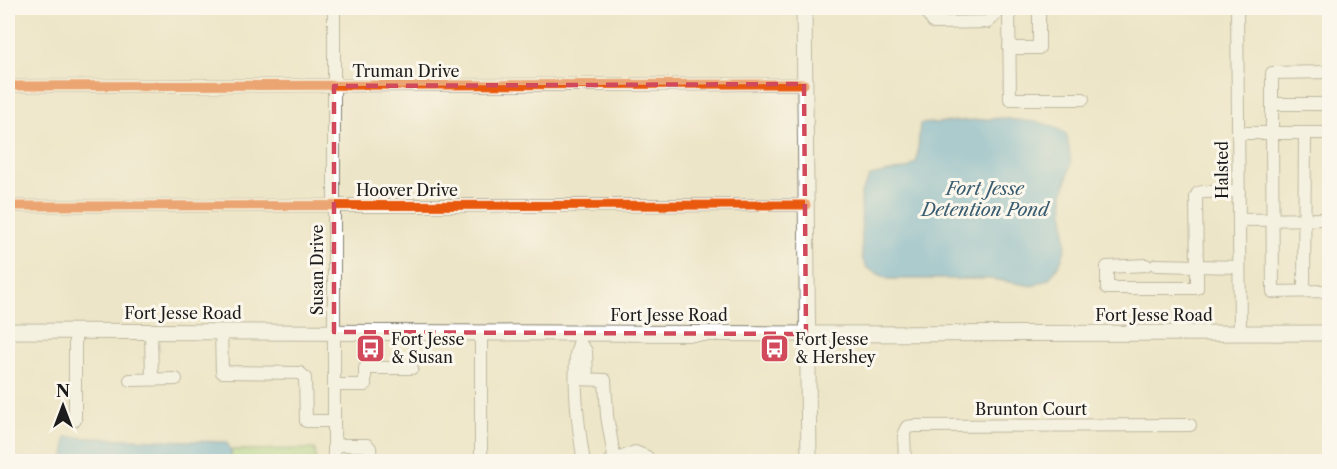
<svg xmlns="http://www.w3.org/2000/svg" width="1337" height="469" viewBox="0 0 1337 469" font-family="'Libre Caslon Text',serif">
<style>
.green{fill:#a5d888;stroke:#607a52;stroke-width:1.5}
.water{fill:#5dabd6;stroke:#3c6479;stroke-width:1.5}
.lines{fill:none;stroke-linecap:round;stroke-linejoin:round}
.minor-casing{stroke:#848072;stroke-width:14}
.major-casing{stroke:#848072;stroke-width:17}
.minor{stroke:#fff;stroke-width:12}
.major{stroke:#fff;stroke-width:15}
.cycleway-casing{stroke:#fbf7ec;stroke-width:13}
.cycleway{stroke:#e8590c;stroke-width:9}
.marked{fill:none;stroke:#d1495b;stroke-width:4.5;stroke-dasharray:12 8;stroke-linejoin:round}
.labels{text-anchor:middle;stroke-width:6;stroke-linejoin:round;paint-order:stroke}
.street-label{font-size:16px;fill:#1c1c1c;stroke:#fbf7ec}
.poi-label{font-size:16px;fill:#1c1c1c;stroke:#fbf7ec;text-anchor:start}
.water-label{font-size:18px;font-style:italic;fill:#395c70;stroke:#fbf7ec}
</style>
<rect width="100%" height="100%" fill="#fbf7ec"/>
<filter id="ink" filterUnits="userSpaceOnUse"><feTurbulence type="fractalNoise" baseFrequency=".0167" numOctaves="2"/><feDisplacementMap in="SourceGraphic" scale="12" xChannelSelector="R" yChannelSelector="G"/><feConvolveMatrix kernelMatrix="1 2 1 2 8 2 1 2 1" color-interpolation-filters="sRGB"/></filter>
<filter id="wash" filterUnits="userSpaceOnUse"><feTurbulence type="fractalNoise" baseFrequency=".008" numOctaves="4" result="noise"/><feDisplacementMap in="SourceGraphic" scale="24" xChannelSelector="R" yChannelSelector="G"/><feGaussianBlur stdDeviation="1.35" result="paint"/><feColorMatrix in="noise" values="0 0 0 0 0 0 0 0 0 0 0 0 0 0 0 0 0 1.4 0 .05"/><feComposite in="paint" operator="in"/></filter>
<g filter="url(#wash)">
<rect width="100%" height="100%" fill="#ede5c7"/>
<polygon class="green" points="315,449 316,461 231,461 231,450"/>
<g class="water">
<path d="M1003,118c25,5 43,0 64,17l4,28 -8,32 3,52 -6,16 -11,16 -16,7 -42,-7h-103l-21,-11 -5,-10 -1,-65 9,-17 39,-8 8,-7 3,-37z"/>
<polygon points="66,437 226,442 231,450 231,461 65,461"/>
</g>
</g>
<g filter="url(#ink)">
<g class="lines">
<defs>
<g id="minor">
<polyline points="929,8 929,16 934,23 988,22 995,15 995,8"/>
<polyline points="1009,8 1010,99 1083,99"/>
<polyline points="1237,8 1240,333"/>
<polyline points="1009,48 1039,48 1039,8"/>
<polyline points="8,86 804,84"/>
<polyline points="1272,104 1330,104"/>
<polyline points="1238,133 1272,133 1272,73 1330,72"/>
<polyline points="1330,133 1272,133 1273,292 1330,291"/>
<polyline points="1239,191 1203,192 1198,193 1196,197 1197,266 1239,267"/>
<polyline points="8,206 806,205"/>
<polyline points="1239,220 1330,219"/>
<polyline points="1146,265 1107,267 1107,288 1197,288 1197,266 1156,265"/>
<polyline points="1304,291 1305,133"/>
<polyline points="151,331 152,379"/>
<polyline points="221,332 222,372 300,373 305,378 306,421 334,421"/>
<polyline points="481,332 481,462"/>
<path d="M581,333c0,9 -4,14 -5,22 -2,35 2,72 8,107"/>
<polyline points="581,345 586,351 587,379"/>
<polyline points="576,379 605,380 607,416 615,462"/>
<polyline points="130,380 176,379"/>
<polyline points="334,385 365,385 365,368 412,368"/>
<polyline points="75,420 75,331"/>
<polyline points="334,445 367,445 370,448 371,462"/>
<polyline points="334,462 334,8"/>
<polyline points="609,462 635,452 647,457"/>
<polyline points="905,462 904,433 907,427 914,426 1190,425"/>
</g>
<g id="major">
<polyline points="804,8 809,462"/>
<polyline points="8,331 806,334 1330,333"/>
</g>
</defs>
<use href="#minor" class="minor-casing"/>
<use href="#major" class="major-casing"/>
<use href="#minor" class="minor"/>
<use href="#major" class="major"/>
<defs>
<g id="cycleway">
<polyline points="8,86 804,84"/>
<polyline points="8,206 806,205"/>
</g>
</defs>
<use href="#cycleway" class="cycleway-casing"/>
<use href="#cycleway" class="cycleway"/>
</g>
</g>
<path d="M0 0H1337V469H0ZM804,84l2,250 -472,-2v-246z" fill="#ede5c7" fill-opacity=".55" fill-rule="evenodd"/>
<path class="marked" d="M804,84l2,250 -472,-2v-246z"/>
<defs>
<symbol id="bus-square" viewBox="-11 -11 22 22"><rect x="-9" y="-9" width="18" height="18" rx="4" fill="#d1495b" stroke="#fbf7ec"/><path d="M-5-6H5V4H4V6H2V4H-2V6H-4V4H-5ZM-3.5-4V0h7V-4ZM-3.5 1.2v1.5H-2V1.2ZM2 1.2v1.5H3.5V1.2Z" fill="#fff"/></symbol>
</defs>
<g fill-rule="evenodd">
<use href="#bus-square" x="354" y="332" width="33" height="33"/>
<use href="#bus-square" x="758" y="332" width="33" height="33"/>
</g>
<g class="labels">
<g class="street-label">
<text x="406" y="77">Truman Drive</text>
<text transform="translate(1222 170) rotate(-90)" y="6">Halsted</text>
<text x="407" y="196">Hoover Drive</text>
<text transform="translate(317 270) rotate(-90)" y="6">Susan Drive</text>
<text x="183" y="319">Fort Jesse Road</text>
<text x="669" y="321">Fort Jesse Road</text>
<text x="1154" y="321">Fort Jesse Road</text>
<text x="1031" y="415">Brunton Court</text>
</g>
<g class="poi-label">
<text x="391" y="345">Fort Jesse<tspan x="391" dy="18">&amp; Susan</tspan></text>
<text x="795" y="345">Fort Jesse<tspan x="795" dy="18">&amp; Hershey</tspan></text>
</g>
<g class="water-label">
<text x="985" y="195">Fort Jesse<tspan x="985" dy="21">Detention Pond</tspan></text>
</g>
</g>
<rect width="1337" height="469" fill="none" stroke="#fbf7ec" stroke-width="30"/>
<g transform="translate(63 406)" stroke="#fbf7ec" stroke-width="4.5" paint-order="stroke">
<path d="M0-4.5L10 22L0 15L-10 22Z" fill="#1c1c1c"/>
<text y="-9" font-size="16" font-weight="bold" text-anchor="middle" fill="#1c1c1c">N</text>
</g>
</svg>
